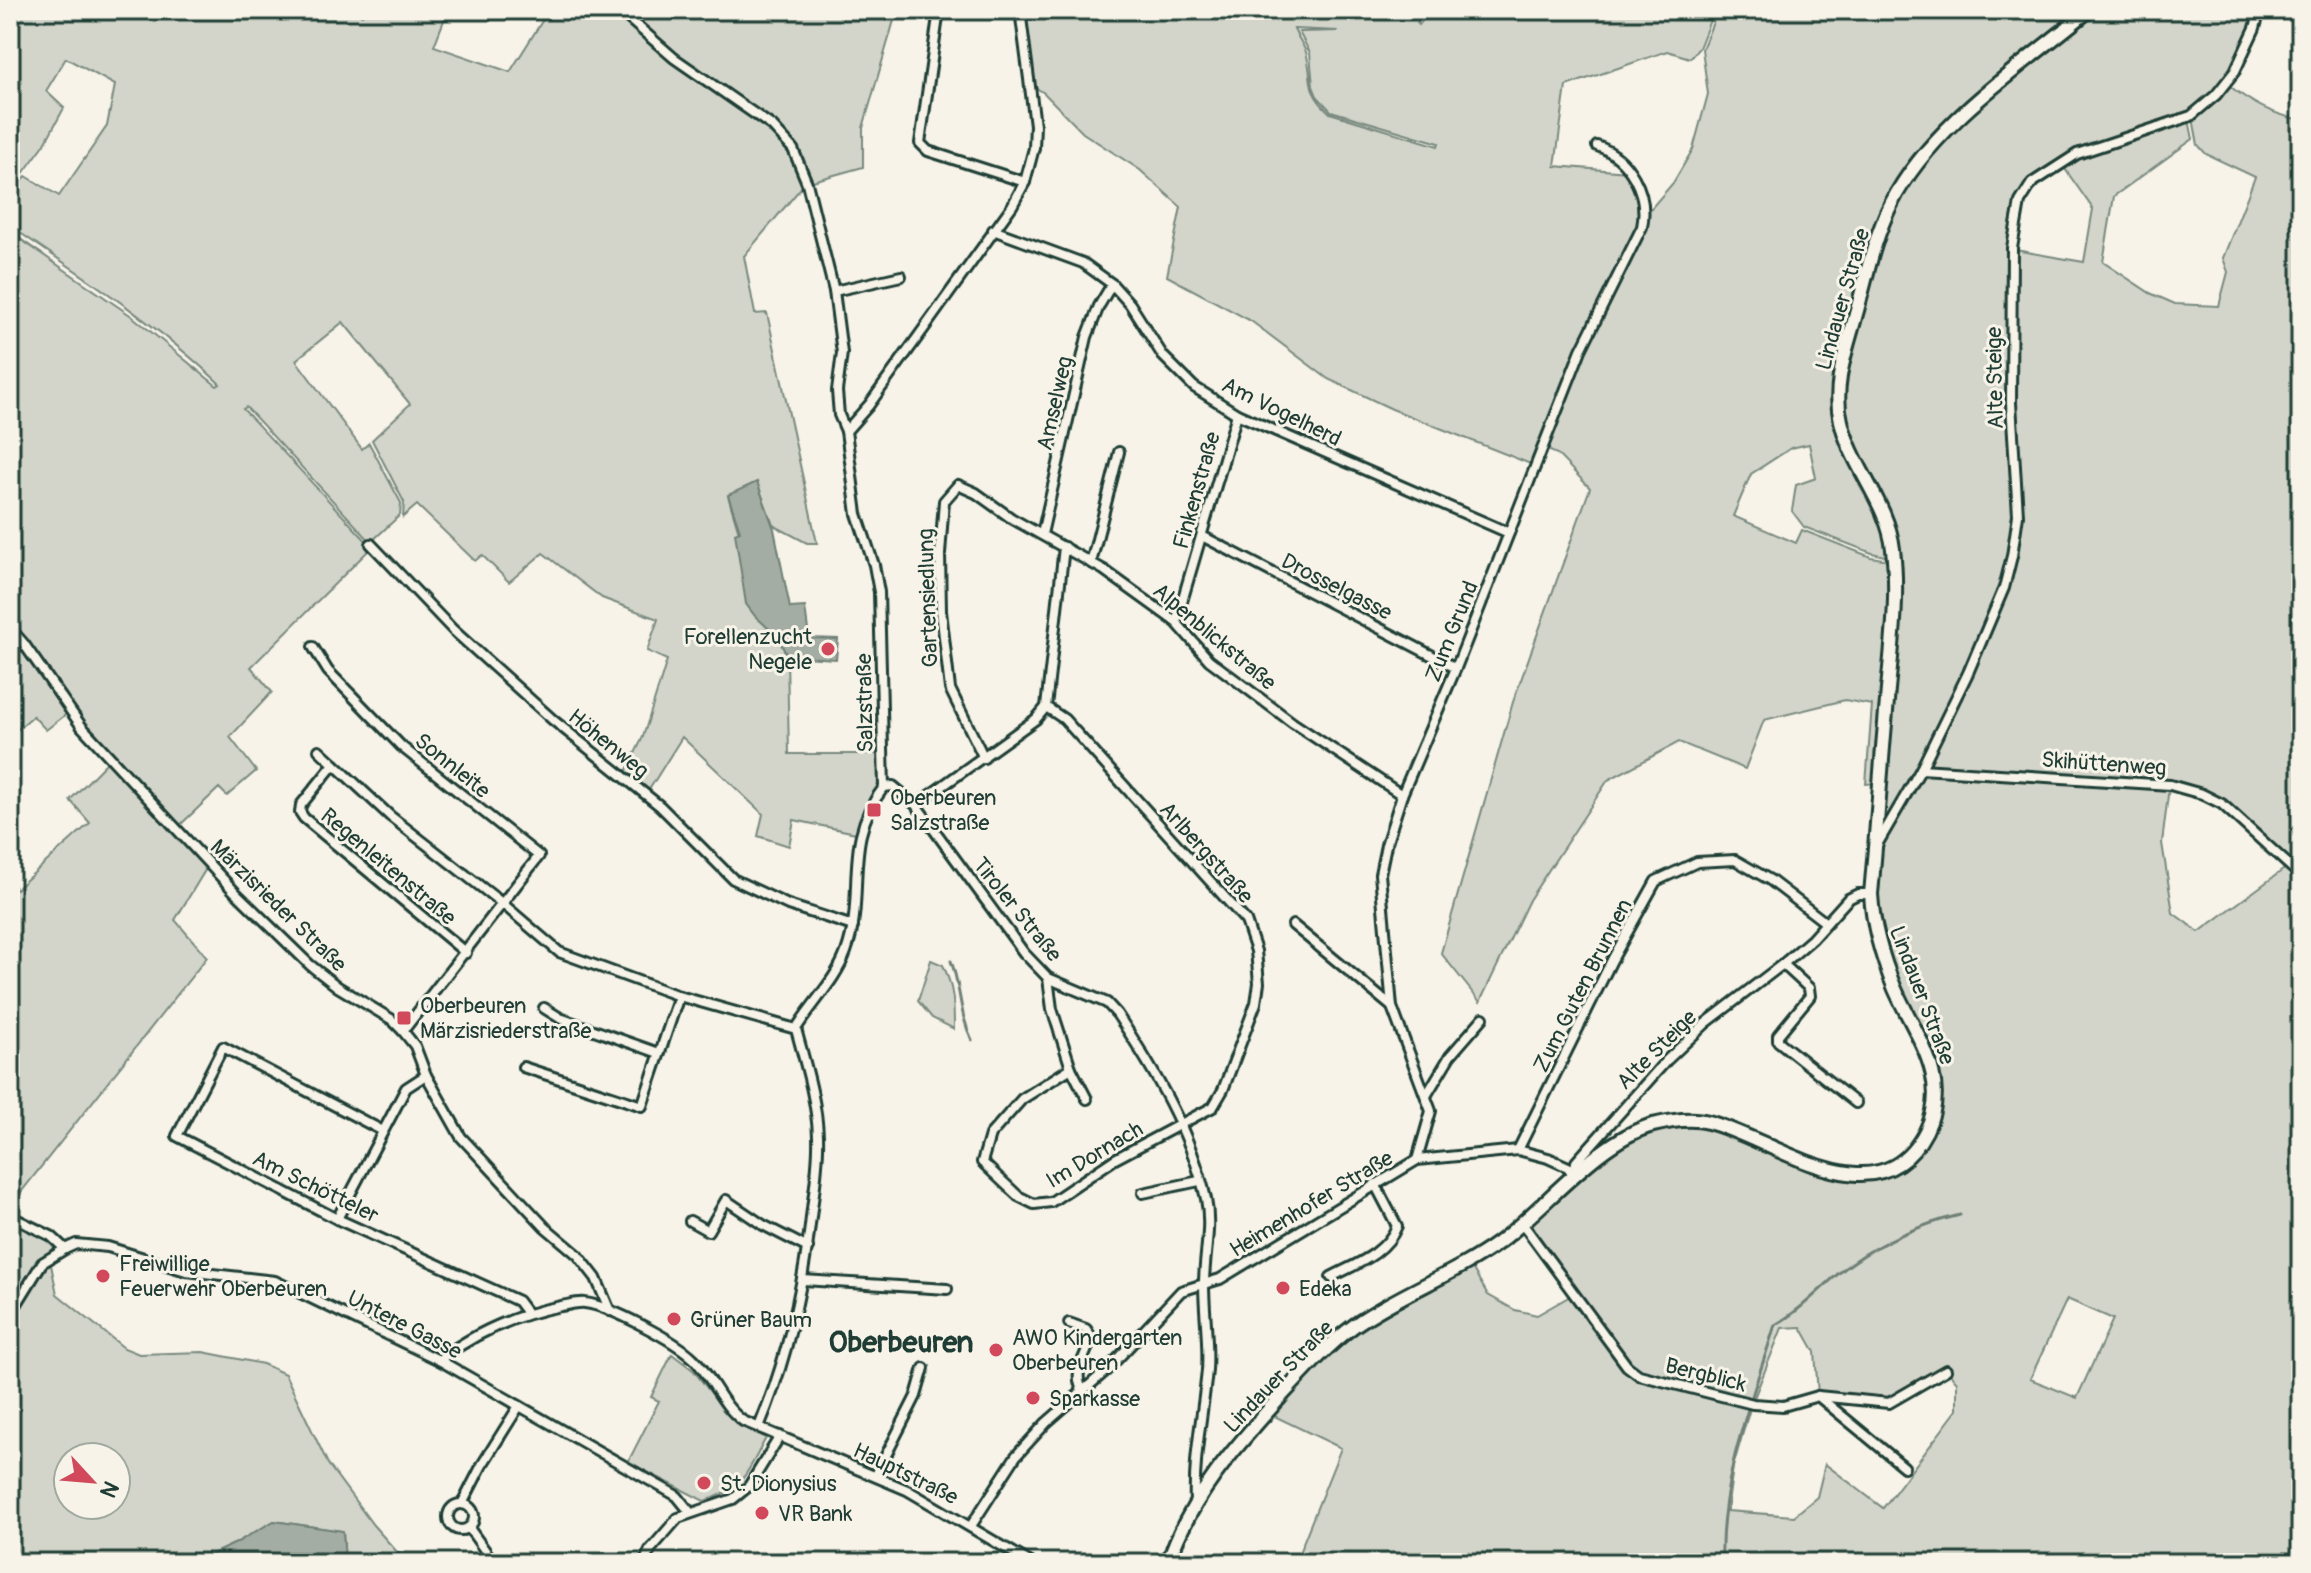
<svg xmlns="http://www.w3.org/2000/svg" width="2311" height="1573" viewBox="0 0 2311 1573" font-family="Pangolin,sans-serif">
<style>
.green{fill:#d3d5ca;stroke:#79897f;stroke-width:2;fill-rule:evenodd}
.water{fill:#a4ada3;stroke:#6f8077;stroke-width:2}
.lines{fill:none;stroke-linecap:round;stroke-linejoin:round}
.stream{stroke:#6f8077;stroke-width:3}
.minor-casing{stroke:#1f3d34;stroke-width:14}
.secondary-casing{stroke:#1f3d34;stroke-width:18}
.minor{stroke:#f7f3e8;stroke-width:8}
.secondary{stroke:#f7f3e8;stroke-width:12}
.poi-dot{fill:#d1495b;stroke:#f7f3e8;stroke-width:3}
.labels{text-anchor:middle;stroke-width:6;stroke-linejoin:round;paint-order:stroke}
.street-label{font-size:22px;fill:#1f3d34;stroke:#f7f3e8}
.poi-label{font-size:22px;fill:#1f3d34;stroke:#f7f3e8;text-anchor:start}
.district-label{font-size:30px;font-weight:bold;fill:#1f3d34;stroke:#f7f3e8}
</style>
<rect width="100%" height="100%" fill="#f7f3e8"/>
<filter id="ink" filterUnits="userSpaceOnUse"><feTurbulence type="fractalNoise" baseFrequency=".0125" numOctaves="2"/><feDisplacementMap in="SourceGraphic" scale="16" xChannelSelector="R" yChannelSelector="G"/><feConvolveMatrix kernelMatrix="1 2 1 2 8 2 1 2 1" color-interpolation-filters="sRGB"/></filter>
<g filter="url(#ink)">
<g class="green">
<path d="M10,10h343l9,5 3,-5h83l-14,36 76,26 39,-62h67l155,118 20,22 14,33 -61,73 11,58 12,-1 50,230h-10l-34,-18 -16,-43 -29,14 39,130 11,11 9,19 2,98h91l1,32 -15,23 -10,24 -62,-13 -5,26 -31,-10 5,-22 -81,-77 -35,56 -23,-17 19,-39 24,-77 -20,-9 11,-32 -56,-21 -59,-45 -34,29 -27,-27 -7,6 -58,-56 -14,12 1,-15 -32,-62 38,-36 -67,-82 -47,38 66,89 7,-6 32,60 -1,12 -29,27 -125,-135 -3,2 129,138 -121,120 21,25 -42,45 26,34 -29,25 -8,-8 -41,39 -94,-102 -74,-99v-394l123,85 84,69 3,-2c-63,-60 -138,-109 -210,-158v-28l16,-22 33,20 48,-70 8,-41 -49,-27 -20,33 18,17 -20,37 -34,46z"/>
<polygon points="623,10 897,10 863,128 863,167 809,182 785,136 675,57"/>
<path d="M1022,10h405l-10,13 2,2 12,-15h283l-15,38 -9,10 -23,-7 -101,35 -11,80 73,6 13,30 -1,24 -107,239 -141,-56 -64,-30 -77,-58 -84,-45 14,-69 -41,-37 -57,-37 -39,-40 -14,-9zM1294,29l45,2 -40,1 11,21 3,33 4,10 14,15 108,32 -1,3 -108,-33c-26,-24 -16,-32 -24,-61 -3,-8 -9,-16 -12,-23z"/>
<polygon points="1718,10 2081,10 1939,129 1907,169 1870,249 1837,422 1847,455 1880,519 1889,557 1872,553 1804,527 1792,511 1796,485 1816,478 1809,444 1791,448 1751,474 1733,516 1796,543 1802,530 1871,557 1889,560 1891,585 1877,783 1866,784 1872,705 1845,700 1764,720 1745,769 1679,742 1608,780 1529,900 1480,1002 1441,953 1513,702 1590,488 1557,454 1543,448 1583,351 1647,213 1673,183 1693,149 1708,94 1702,49"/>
<path d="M2096,10h161l-24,60 -21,25 -22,18 -114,38 -45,29 -13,21 -9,76 -2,75 9,164 -6,40 -8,31 -36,85 -47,96 -36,61c5,-54 9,-109 14,-163 3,-39 9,-81 3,-121 -8,-46 -44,-81 -54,-127 -8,-37 6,-71 17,-106 10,-35 16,-72 32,-104 38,-81 133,-142 201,-198z"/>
<path d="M2227,84c24,19 44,30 74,36v1443h-1006l46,-115 -71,-34 72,-74 17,-13 112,-61 17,29 27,15 22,5 35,-20 54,72 13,9 112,29 -18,62 -6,44 67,5 23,-19 8,-33 58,44 74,-98v-28l-11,-13 -58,32 -70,-6 -3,-43 -14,-25 -19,1 -30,75 -112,-30 -11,-9 -103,-138 50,-47 47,-37 29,-13 22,-4 29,-1 26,9 87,38 26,7 42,-4 19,-10 26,-30 8,-21 3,-22 -1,-24 -52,-113 -9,-38 3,-71 45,-79 44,-92 35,-86 9,-32 7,-40 -7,-113 1,-153 69,12 9,-53 -30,-43 14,-10 112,-36 4,19 -79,57 -11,66 47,31 25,11 44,2 9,-34 -5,-14 32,-81 -49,-23 -8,-9 -5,-27zM2169,787l33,9 20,10 65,61 -88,65 -26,-19 -11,-70zM2067,1299l46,20 -36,79 -47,-19z"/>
<polygon points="10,632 22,645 69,712 46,730 33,716 10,736"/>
<polygon points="109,760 207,867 175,920 207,957 10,1206 10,882 16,889 90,823 70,800"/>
<path d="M931,960l12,5c11,23 11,40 11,64l-22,-11 -14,-17z"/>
<polygon points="10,1218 50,1238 61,1248 41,1262 10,1310"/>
<path d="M50,1260l7,34 67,54 15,6 64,-2 60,12 22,10 43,90 45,61 34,38h-62l-2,-32 -69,-10 -40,23 -41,19h-183v-243l33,-55zM68,1457h48v48h-48z"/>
<path d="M672,1354l21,16 36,46 37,22c-19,34 -22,52 -62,63l-76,-39 31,-61 -8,-4z"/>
</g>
<g class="water">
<polygon points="757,482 774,529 790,608 805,607 809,638 838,639 836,659 787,656 778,637 755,616 746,604 735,533 740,531 728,495"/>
<polygon points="274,1521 343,1531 345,1563 193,1563 234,1544"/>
</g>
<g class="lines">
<g class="stream">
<path d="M951,961c10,26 8,53 21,79"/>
<path d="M1722,1563c-3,-82 29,-161 53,-238 30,-17 50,-43 77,-62 32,-23 71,-39 108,-48"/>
</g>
<defs>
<g id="minor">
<polyline points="619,10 674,58 772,126 793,149 807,183 834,291 842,353 837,391 839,415 846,431"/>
<polyline points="939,10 920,143 928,151 1025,182"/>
<polyline points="993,230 1083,263 1112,284 1130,304 1163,356 1194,387 1237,414 1509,533"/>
<polyline points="834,291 901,276"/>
<polyline points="1042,534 1087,337 1099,306 1112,284"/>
<polyline points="1202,536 1456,668"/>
<polyline points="371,544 453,630 553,720 660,806 733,879 788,905 853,926"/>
<polyline points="1091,563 1119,452"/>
<polyline points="1176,622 1237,414"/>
<polyline points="10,628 24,644 82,727 235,892 310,965 338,987 391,1019 403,1031 415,1046 426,1075 461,1137 545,1227 578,1255 596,1278 610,1311"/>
<polyline points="313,647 328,671 402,747 539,856 403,1031"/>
<polyline points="1046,707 1064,719 1246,921 1256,951 1259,983 1256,1003 1223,1090 1213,1107 1115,1159 1051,1202 1034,1204 1018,1196 982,1162 990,1135 1022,1099 1071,1068 1052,1009 1048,978"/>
<polyline points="319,750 334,764"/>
<polyline points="984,758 950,689 941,611 940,554 944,501 958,485 976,493 1011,518 1104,570 1176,622 1209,660 1293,723 1402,795"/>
<polyline points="1921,769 2170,785 2202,794 2222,804 2301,876"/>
<path d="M884,787l9,-1 23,19 108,148 24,25 59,25 10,11c37,56 74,118 89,185 6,28 -2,57 -2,85 0,29 5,58 3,86 -4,45 -14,87 -12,133"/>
<polyline points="916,805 1036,719 1046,707 1064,547"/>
<polyline points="1878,843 1921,769 1968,673 2004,588 2012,556 2018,515 2011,403 2012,248 2020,202 2032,183 2077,154 2191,116 2216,95 2235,71 2255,28 2260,10"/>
<polyline points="1293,925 1391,1006"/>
<polyline points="466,953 304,818 300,812 301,805 334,764 390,816 503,904 559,952 679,996 796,1029"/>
<polyline points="1783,964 1809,988 1810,996 1778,1035 1778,1041 1856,1103"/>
<polyline points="544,1008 560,1018 659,1053"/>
<polyline points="523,1067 642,1106 679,996"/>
<polyline points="1071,1068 1087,1099"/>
<polyline points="1426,1096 1450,1056 1483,1018"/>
<polyline points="383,1131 223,1047 177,1136 337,1219 518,1301 527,1313"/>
<polyline points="1518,1150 1612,960 1656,881 1697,862 1735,860 1770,880 1826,923"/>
<path d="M1417,1160l14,-49 -39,-104 -12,-133 6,-29 16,-50 54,-127 125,-318 61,-123c7,-34 -13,-70 -45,-81"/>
<polyline points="1574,1175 1576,1162 1666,1061 1706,1023 1783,964 1812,939 1848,899 1858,894 1871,894"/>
<polyline points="1143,1193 1199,1181"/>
<polyline points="10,1216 51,1236 65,1249"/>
<polyline points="337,1219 406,1088 426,1075"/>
<polyline points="690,1221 708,1231 726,1200 763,1225 808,1248"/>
<polyline points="1522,1223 1627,1366 1639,1375 1753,1404 1783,1406 1818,1396 1889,1403 1946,1370"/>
<path d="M1331,1277c25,-13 55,-23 66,-51l-22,-42"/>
<polyline points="803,1280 947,1289"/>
<polyline points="10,1315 42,1263 65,1249 76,1244 108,1247 186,1271 275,1281 439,1360 677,1496 690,1512"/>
<path d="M1069,1323l17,6 5,8c-4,20 -19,32 -9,53"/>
<path d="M439,1360c37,-28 76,-45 122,-54 7,-1 17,-4 24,-3 25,3 91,38 109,56 19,19 27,46 49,62l164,69 124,73"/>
<polyline points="1818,1396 1904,1467"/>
<path d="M759,1427c29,-70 45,-143 53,-218 3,-24 7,-49 6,-73 -1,-35 -13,-73 -22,-107 16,-26 40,-49 50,-77 21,-58 -5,-111 38,-165l-5,-195 -5,-27 -17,-51 -11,-83 23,-26 143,-199 13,-24 9,-34 1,-23 -15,-115"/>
<polyline points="876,1475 916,1396 924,1368"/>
<circle cx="461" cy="1517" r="13"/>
<polyline points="462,1504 482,1465 519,1406"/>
<polyline points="971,1526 1016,1456 1046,1423 1108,1369 1181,1291 1220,1279 1417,1160 1518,1150 1548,1158 1568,1167 1574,1176"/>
<polyline points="469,1528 494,1563"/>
<polyline points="644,1563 650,1550 678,1518 733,1499 749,1486 780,1436"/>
</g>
<path id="secondary" d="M1168,1563c22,-67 70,-119 116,-170 22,-24 45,-49 71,-68 44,-31 99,-50 143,-82 47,-35 100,-103 155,-118 16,-4 38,-8 55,-3 65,16 170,103 218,9 26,-52 -11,-96 -31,-142 -13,-31 -22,-61 -24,-95 6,-64 10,-129 16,-193 4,-50 12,-102 6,-152 -5,-46 -42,-83 -52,-128 -9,-36 6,-73 15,-107 10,-36 18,-76 35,-110 40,-79 131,-138 198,-194"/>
</defs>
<use href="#minor" class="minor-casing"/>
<use href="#secondary" class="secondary-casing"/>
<use href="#minor" class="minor"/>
<use href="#secondary" class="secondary"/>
</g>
</g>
<g class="poi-dot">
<circle cx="828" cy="649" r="8"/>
<rect x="866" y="802" width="16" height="16" rx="4"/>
<rect x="396" y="1010" width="16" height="16" rx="4"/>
<circle cx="103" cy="1276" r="8"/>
<circle cx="1283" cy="1288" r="8"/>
<circle cx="674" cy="1319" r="8"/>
<circle cx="996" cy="1350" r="8"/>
<circle cx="1033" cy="1398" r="8"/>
<circle cx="704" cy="1483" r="8"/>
<circle cx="762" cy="1513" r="8"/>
</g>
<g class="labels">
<g class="street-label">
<text transform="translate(1842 299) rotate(-74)" y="8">Lindauer Straße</text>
<text transform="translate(1994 378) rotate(-91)" y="8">Alte Steige</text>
<text transform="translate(1054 403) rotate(-77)" y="8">Amselweg</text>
<text transform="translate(1282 411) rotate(26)" y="8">Am Vogelherd</text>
<text transform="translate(1196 490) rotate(-74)" y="8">Finkenstraße</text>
<text transform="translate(1337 586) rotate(27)" y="8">Drosselgasse</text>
<text transform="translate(927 598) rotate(-92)" y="8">Gartensiedlung</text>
<text transform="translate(1451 631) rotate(-68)" y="8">Zum Grund</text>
<text transform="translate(1215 636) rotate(40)" y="8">Alpenblickstraße</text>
<text transform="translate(864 703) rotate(-91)" y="8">Salzstraße</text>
<text transform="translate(609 743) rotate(39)" y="8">Höhenweg</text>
<text transform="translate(2104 763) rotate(4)" y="8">Skihüttenweg</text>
<text transform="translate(453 765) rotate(39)" y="8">Sonnleite</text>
<text transform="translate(1207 852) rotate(48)" y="8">Arlbergstraße</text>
<text transform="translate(389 866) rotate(40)" y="8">Regenleitenstraße</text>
<text transform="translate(279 905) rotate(44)" y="8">Märzisrieder Straße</text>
<text transform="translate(1018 909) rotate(51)" y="8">Tiroler Straße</text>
<text transform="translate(1582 985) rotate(-63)" y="8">Zum Guten Brunnen</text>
<text transform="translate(1923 995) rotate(69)" y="8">Lindauer Straße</text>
<text transform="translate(1656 1049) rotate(-45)" y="8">Alte Steige</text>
<text transform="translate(1094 1154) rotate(-31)" y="8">Im Dornach</text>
<text transform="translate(316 1186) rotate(26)" y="8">Am Schötteler</text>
<text transform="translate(1311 1203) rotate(-31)" y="8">Heimenhofer Straße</text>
<text transform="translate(405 1324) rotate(27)" y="8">Untere Gasse</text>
<text transform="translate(1706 1374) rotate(14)" y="8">Bergblick</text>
<text transform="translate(1278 1376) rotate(-46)" y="8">Lindauer Straße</text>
<text transform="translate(906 1473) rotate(26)" y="8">Hauptstraße</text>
</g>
<g class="poi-label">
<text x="812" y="644" text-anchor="end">Forellenzucht<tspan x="812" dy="25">Negele</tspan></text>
<text x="890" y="805">Oberbeuren<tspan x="890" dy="25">Salzstraße</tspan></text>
<text x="420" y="1013">Oberbeuren<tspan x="420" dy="25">Märzisriederstraße</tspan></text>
<text x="119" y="1271">Freiwillige<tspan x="119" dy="25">Feuerwehr Oberbeuren</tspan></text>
<text x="1299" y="1296">Edeka</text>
<text x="690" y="1327">Grüner Baum</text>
<text x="1012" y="1345">AWO Kindergarten<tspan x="1012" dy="25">Oberbeuren</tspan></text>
<text x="1049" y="1406">Sparkasse</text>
<text x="720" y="1491">St. Dionysius</text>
<text x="778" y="1521">VR Bank</text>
</g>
<g class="district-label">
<text x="901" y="1352">Oberbeuren</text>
</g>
</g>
<rect width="2311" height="1573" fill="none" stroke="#f7f3e8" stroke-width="40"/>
<rect x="20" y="20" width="2271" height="1533" fill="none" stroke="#1f3d34" stroke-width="3" filter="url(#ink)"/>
<g transform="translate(92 1481) rotate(116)"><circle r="38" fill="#f7f3e8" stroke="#a1aaa0" stroke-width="2"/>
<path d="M0-6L14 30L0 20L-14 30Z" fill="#d1495b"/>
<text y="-12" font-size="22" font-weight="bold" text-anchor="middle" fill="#1f3d34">N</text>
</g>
</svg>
